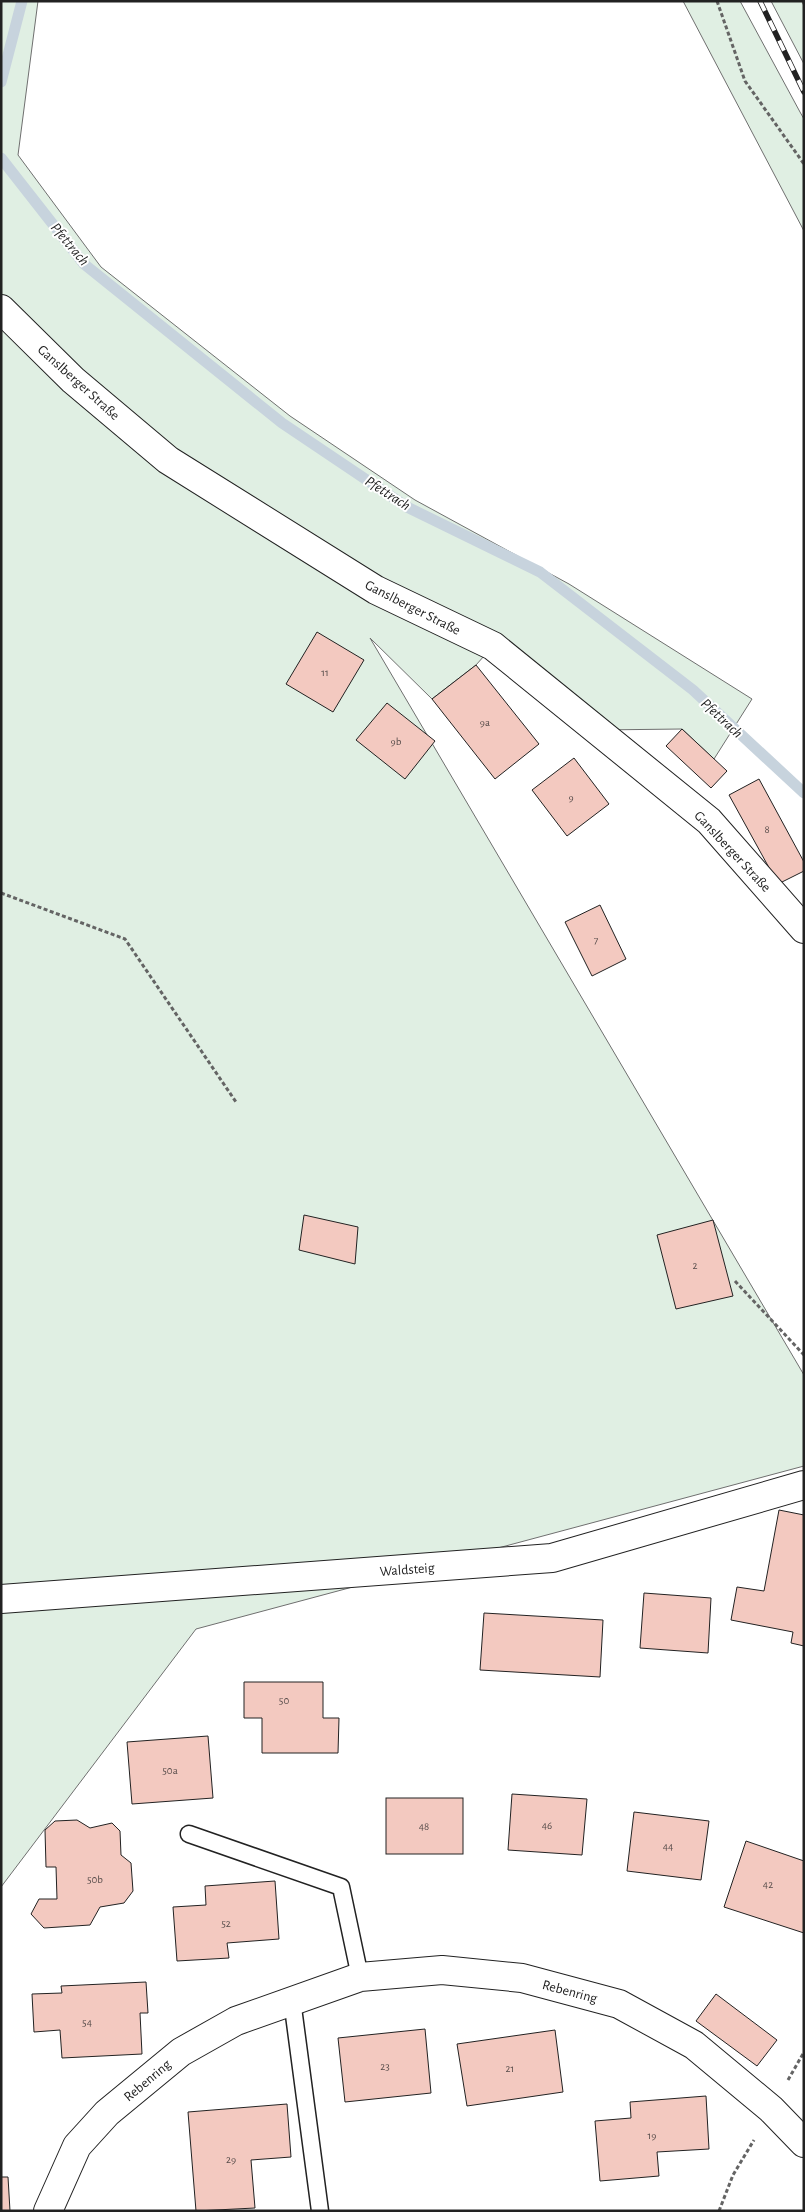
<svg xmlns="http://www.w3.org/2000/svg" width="805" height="2212" viewBox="0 0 805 2212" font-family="'Alegreya Sans',sans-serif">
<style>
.green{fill:#e0efe3;stroke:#6f6f6f}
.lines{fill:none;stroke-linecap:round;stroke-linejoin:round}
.stream{stroke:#c7d3dd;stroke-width:11}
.building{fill:#f3c9c0;stroke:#222}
.service-casing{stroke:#222;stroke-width:19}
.minor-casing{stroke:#222;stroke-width:30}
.path{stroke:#646464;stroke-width:3;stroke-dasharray:4 2.5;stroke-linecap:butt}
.service{stroke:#fff;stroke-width:16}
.minor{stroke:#fff;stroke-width:28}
.rail-casing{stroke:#222;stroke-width:5.5}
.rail{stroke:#fff;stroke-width:4;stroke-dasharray:11;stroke-linecap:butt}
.labels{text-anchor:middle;stroke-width:4;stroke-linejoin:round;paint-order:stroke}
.number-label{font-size:11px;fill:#564c4a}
.street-label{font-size:14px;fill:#222;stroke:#fff}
.water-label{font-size:15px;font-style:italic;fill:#222;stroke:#fff}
</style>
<rect width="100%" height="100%" fill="#fff"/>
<g class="green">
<polygon points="1,1 38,1 18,155 101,267 290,416 415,500 569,584 752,699 714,759 682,729 597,730 493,646 476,665 432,699 370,638 804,1375 804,1466 196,1629 1,1887"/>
<polygon points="683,1 740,1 800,112 804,119 804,231"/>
<polygon points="771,1 804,1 804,64"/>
</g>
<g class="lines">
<g class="stream">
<polyline points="1,82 22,1"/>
<polyline points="1,158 84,264 282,423 407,507 540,572 693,690 804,793"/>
</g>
</g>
<g class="building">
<polygon points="317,632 364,660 333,712 286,684"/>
<polygon points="476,665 539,744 495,779 432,699"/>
<polygon points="387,703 435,741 405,779 356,740"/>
<polygon points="682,729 727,771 711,788 666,746"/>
<polygon points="574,758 609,804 567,836 532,790"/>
<polygon points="759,779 804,862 804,871 778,884 729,795"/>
<polygon points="600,905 626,959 592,976 565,922"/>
<polygon points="304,1215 358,1227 355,1264 299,1250"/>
<polygon points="713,1220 733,1296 676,1309 657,1235"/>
<polygon points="779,1510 804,1515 804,1646 791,1643 793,1632 731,1620 737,1587 764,1591"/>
<polygon points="644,1593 711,1598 708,1653 640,1648"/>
<polygon points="484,1613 603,1620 600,1677 480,1670"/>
<polygon points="244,1682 323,1682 323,1718 339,1718 338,1753 262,1753 262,1718 244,1718"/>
<polygon points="208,1736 213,1798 132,1804 127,1742"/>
<polygon points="512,1794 587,1799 582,1855 508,1850"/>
<rect x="386" y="1798" width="77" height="56"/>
<polygon points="634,1812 709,1821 701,1880 627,1871"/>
<polygon points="77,1820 90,1828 112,1823 120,1831 121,1855 131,1863 133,1891 124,1903 100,1907 90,1925 44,1928 31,1914 39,1899 57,1899 56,1867 46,1867 45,1830 55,1821"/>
<polygon points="746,1841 804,1861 804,1933 724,1907"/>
<polygon points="275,1881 279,1939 227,1943 229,1958 177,1961 173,1907 206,1905 205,1886"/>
<polygon points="146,1982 148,2013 140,2013 142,2054 62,2058 60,2030 34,2032 32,1994 62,1993 61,1986"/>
<polygon points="716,1994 777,2040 757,2066 696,2021"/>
<polygon points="425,2029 431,2093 345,2102 338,2038"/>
<polygon points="555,2030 563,2092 467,2106 457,2044"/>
<polygon points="706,2096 709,2149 657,2152 659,2176 600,2181 595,2121 631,2118 630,2102"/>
<polygon points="287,2104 291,2157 251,2160 255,2208 196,2211 188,2112"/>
<polygon points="1,2177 8,2177 10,2211 1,2211"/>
</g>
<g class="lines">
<defs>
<g id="service">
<polyline points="189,1834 341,1887 360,1977"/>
<polyline points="292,2000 320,2211"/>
</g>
<g id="minor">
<polyline points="1,309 73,380 168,460 376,590 493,646 709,821 804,929"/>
<polyline points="1,1599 552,1558 804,1485"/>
<polyline points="48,2211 77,2146 107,2113 181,2052 236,2021 360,1977 442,1970 522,1978 619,2004 694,2045 771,2109 804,2143"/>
</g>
</defs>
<use href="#service" class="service-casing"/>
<use href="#minor" class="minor-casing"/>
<g class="path">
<polyline points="717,1 745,81 804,164"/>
<polyline points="803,1 804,4"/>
<polyline points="1,893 125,939 236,1102"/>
<polyline points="735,1281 804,1355"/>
<polyline points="788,2080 804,2052"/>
<polyline points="719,2211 733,2175 754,2140"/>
</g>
<use href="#service" class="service"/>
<use href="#minor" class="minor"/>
<defs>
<polyline id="rail" points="760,1 804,92"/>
</defs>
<use href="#rail" class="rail-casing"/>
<use href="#rail" class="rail"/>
</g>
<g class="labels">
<g class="number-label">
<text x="325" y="676">11</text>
<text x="485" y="726">9a</text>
<text x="396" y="745">9b</text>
<text x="571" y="801">9</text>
<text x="767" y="833">8</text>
<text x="596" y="944">7</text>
<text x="695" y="1269">2</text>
<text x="284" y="1704">50</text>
<text x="170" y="1774">50a</text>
<text x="547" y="1829">46</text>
<text x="424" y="1830">48</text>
<text x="668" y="1850">44</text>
<text x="95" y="1883">50b</text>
<text x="768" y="1888">42</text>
<text x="226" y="1927">52</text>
<text x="87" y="2026">54</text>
<text x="385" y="2070">23</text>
<text x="510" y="2072">21</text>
<text x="652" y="2139">19</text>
<text x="231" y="2163">29</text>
</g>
<g class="street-label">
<text transform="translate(79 382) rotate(42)" y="5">Ganslberger Straße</text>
<text transform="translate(413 607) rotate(27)" y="5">Ganslberger Straße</text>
<text transform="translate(733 851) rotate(47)" y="5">Ganslberger Straße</text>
<text transform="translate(407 1569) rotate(-4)" y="5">Waldsteig</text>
<text transform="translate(570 1991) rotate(15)" y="5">Rebenring</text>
<text transform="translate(147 2080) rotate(-40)" y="5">Rebenring</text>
</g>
<g class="water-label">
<text transform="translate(70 244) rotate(50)" y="5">Pfettrach</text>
<text transform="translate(388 493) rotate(33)" y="5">Pfettrach</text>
<text transform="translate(722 718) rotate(43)" y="5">Pfettrach</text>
</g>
</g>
<rect width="805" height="2212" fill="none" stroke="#222222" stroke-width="5"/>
</svg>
